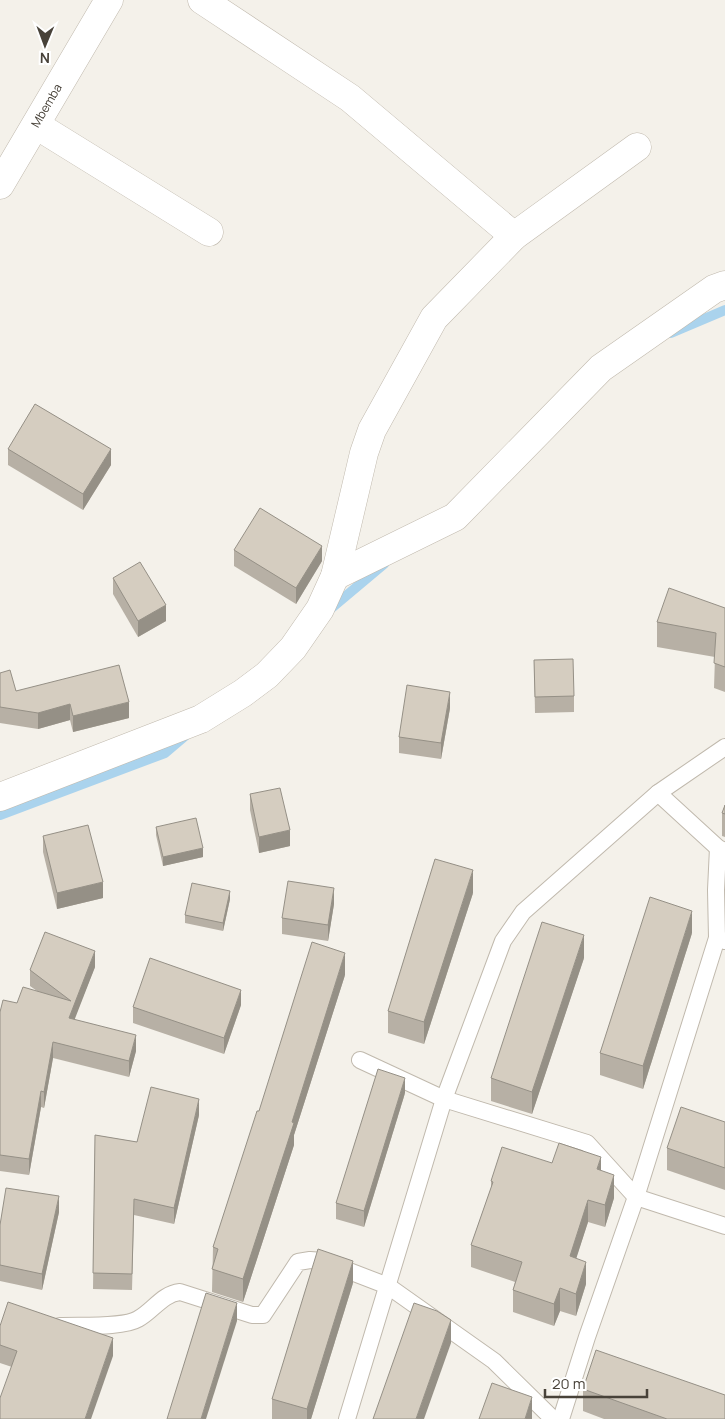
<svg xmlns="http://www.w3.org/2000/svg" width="725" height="1419" viewBox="0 0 725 1419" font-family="Manrope,sans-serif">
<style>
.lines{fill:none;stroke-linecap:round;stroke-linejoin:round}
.stream{stroke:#aad3ed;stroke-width:10}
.service-casing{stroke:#c0b9ad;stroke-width:18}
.minor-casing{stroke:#c0b9ad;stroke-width:29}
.service{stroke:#fff;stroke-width:16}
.minor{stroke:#fff;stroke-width:28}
.wall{fill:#b7b0a5}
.shaded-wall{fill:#959086}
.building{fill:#d5cdc0;stroke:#959086}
.labels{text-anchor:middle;stroke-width:5;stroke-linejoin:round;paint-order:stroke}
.street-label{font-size:12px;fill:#484239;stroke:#fff}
</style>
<rect width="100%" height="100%" fill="#f4f1ea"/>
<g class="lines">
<g class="stream">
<polyline points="671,333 725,310"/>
<polyline points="328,611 384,564"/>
<polyline points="0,815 165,753 185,736"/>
</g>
<defs>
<g id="service">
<polyline points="658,793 718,848 725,851"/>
<polyline points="718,848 716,890 717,938 725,941"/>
<polyline points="360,1060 444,1099 587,1143 636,1197 725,1226"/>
<path d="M60,1326c19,-1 63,2 78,-7 15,-8 24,-25 42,-27l72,23h11l35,-53 12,-2 13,1 65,25 106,75 59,58"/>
<polyline points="347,1419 444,1099 503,941 523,912 658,793 725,747"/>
<polyline points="561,1419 587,1337 636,1197 717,938"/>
</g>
<g id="minor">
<polyline points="202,0 350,98 514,236"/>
<polyline points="36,125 209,232"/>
<path id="s1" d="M0,185l109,-185"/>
<polyline points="335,576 455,517 601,368 714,289 725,285"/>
<polyline points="0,797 201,719 243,693 267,675 293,648 320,609 335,576 364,453 372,430 434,318 514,236 637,147"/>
</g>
</defs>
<use href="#service" class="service-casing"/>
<use href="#minor" class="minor-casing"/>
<use href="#service" class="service"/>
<use href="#minor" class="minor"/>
</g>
<g class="wall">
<polygon points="8,449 111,465 83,510 8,465"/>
<polygon points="234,550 322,561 296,604 234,566"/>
<polygon points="113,578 166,621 138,637 113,594"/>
<polygon points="725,608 725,692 714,688 715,657 657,647 657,622"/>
<polygon points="534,660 574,696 574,712 535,713"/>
<polygon points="0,673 16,691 129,718 73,732 70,720 38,729 0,723"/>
<polygon points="450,708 441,759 399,753 399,737"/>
<polygon points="250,794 290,846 259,853 250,810"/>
<polygon points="725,805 725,837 722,836 722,813"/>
<polygon points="156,827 203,857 163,866 156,835"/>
<polygon points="43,836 103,898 57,909 43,852"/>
<polygon points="473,893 424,1044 388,1033 388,1011"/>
<polygon points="230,899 223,931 185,923 185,915"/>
<polygon points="334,904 328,941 282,934 282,918"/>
<polygon points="692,933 643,1089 600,1075 600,1053"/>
<polygon points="584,958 532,1114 491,1101 491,1078"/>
<polygon points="95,967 74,1019 136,1051 129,1077 53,1058 44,1108 41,1107 29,1175 0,1171 0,1012 17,1003 37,991 30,986 30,970"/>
<polygon points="345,975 294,1135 294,1145 243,1302 212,1292 213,1247 259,1111"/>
<polygon points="241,1005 224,1054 133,1023 133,1007"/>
<polygon points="405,1093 364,1227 336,1219 336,1203"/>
<polygon points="199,1115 174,1224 134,1215 132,1290 93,1289 95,1135 137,1142"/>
<polygon points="725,1122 725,1190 667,1170 667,1148"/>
<polygon points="552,1163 601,1171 614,1198 605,1227 588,1222 576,1258 586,1284 576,1316 560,1311 554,1326 513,1312 513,1290 515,1282 471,1267 471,1245 491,1188 491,1181"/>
<polygon points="59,1212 42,1290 0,1281 0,1225"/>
<polygon points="353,1283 311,1419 272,1419 272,1399"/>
<polygon points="0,1326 113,1356 12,1367 0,1363"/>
<polygon points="583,1389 725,1419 604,1419 583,1411"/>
</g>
<g class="shaded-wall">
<polygon points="111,449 111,465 83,510 83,494"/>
<polygon points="322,546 322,561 296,604 296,588"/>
<polygon points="166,605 166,621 138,637 138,621"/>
<polygon points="450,692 450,708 441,759 441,743"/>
<polygon points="129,702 129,718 73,732 73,716"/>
<polygon points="70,704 70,720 38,729 38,713"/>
<polygon points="290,830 290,846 259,853 259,837"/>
<polygon points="203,848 203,857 163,866 163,857"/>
<polygon points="473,870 473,893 424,1044 424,1022"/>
<polygon points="103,882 103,898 57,909 57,893"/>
<polygon points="334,888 334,904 328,941 328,925"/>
<polygon points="230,891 230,899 223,931 223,923"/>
<polygon points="692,911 692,933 643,1089 643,1066"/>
<polygon points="584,935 584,958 532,1114 532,1092"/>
<polygon points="95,951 95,967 69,1034 69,1018"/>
<polygon points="345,953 345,975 294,1135 294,1145 243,1302 243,1279 292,1122"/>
<polygon points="241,990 241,1005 224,1054 224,1038"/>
<polygon points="136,1035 136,1051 129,1077 129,1061"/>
<polygon points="53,1042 53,1058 44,1108 44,1092"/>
<polygon points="405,1078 405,1093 364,1227 364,1211"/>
<polygon points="41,1091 41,1107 29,1175 29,1159"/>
<polygon points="199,1099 199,1115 174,1224 174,1208"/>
<polygon points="601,1157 601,1179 597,1169"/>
<polygon points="614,1175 614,1198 605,1227 605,1205"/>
<polygon points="59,1196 59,1212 42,1290 42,1274"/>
<polygon points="588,1200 588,1222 570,1278 570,1256"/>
<polygon points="353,1261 353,1283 311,1419 307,1419 307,1409"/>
<polygon points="586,1262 586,1284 576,1316 576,1294"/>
<polygon points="560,1288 560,1311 554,1326 554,1304"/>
<polygon points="237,1303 237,1321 206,1419 201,1419"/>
<polygon points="451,1320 451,1343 424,1419 416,1419"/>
<polygon points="113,1338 113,1356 91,1419 85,1419"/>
<polygon points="532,1397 532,1419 525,1419"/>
</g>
<g class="building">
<polygon points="35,404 111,449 83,494 8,449"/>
<polygon points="260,508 322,546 296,588 234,550"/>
<polygon points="140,562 166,605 138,621 113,578"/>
<polygon points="669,588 725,608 725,667 714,663 716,633 657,622"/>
<polygon points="573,659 574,696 535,697 534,660"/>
<polygon points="119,665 129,702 73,716 70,704 38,713 0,707 0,673 10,670 16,691"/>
<polygon points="407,685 450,692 441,743 399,737"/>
<polygon points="280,788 290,830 259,837 250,794"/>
<polygon points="725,805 725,814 722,813"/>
<polygon points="196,818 203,848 163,857 156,827"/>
<polygon points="88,825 103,882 57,893 43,836"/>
<polygon points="435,859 473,870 424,1022 388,1011"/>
<polygon points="288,881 334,888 328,925 282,918"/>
<polygon points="192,883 230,891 223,923 185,915"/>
<polygon points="650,897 692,911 643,1066 600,1053"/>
<polygon points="542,922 584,935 532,1092 491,1078"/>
<polygon points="45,932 95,951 69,1018 136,1035 129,1061 53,1042 44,1092 41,1091 29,1159 0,1155 0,1012 3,1000 17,1003 23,987 71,1001 30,970"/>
<polygon points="312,942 345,953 292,1122 294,1123 243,1279 212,1269 218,1249 213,1247 257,1111 259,1111"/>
<polygon points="150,958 241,990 224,1038 133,1007"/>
<polygon points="378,1069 405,1078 364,1211 336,1203"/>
<polygon points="151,1087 199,1099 174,1208 134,1199 132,1274 93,1273 95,1135 137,1142"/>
<polygon points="681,1107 725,1122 725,1168 667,1148"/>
<polygon points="559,1143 601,1157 597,1169 614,1175 605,1205 588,1200 570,1256 586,1262 576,1294 560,1288 554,1304 513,1290 522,1262 471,1245 493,1182 491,1181 502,1147 552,1163"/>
<polygon points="6,1188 59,1196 42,1274 0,1265 0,1225"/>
<polygon points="318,1249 353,1261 307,1409 272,1399"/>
<polygon points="206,1293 237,1303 201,1419 167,1419"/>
<polygon points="8,1302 113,1338 85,1419 0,1419 0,1398 17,1351 0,1345 0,1326"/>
<polygon points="414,1303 437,1311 451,1320 416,1419 373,1419"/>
<polygon points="596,1350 725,1395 725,1419 667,1419 583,1389"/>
<polygon points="492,1383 532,1397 525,1419 479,1419"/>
</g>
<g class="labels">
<g class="street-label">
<text dy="4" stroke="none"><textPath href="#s1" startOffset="92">Mbemba</textPath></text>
</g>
</g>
<g transform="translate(45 45) rotate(181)" stroke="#ffffff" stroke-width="4" paint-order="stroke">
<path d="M0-4L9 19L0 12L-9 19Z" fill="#484239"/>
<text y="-8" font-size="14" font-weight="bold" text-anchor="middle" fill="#484239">N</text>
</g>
<path d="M545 1389v8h102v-8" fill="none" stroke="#484239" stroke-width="2.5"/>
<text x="552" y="1389" font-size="15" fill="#484239" stroke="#ffffff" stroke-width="4" paint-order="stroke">20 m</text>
</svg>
